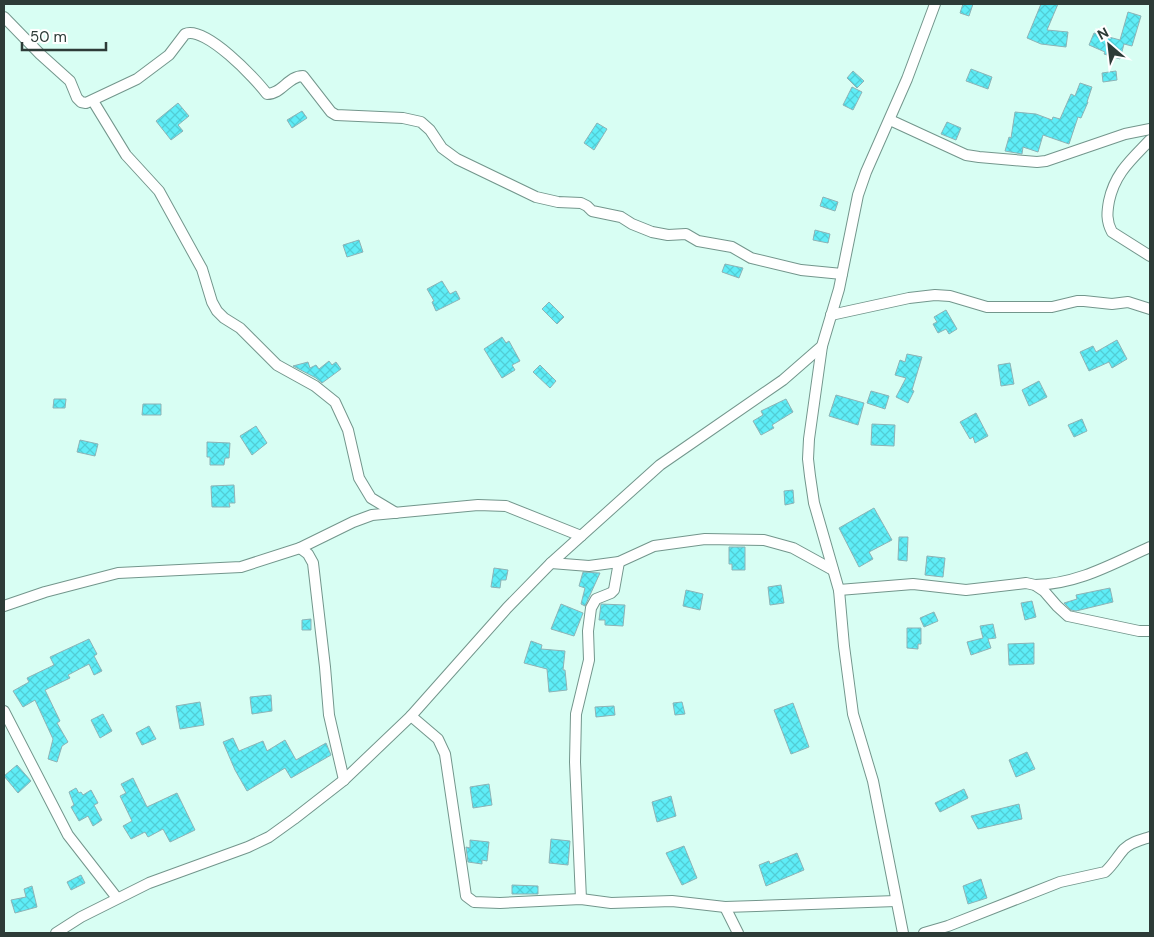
<svg xmlns="http://www.w3.org/2000/svg" width="1154" height="937" viewBox="0 0 1154 937" font-family="'DM Sans',sans-serif">
<style>
.building{fill:url(#building-cross-hatch);stroke:#8db3b6}
.lines{fill:none;stroke-linecap:round;stroke-linejoin:round}
.minor-casing{stroke:#73968c;stroke-width:12}
.minor{stroke:#fff;stroke-width:10}
</style>
<defs>
<pattern id="building-cross-hatch" width="8" height="8" patternUnits="userSpaceOnUse" patternTransform="scale(1.25)"><rect width="8" height="8" fill="#5eedf7"/><path d="M0 0l8 8M0 8l8-8" fill="none" stroke="#52ccd4"/></pattern>
</defs>
<rect width="100%" height="100%" fill="#d8fef3"/>
<g class="building">
<polygon points="963,4 973,4 969,16 960,13"/>
<polygon points="1041,4 1058,4 1047,30 1068,32 1066,47 1041,44 1027,38"/>
<polygon points="1128,12 1141,16 1132,46 1124,44 1120,59 1104,54 1105,52 1089,45 1094,33 1120,40"/>
<polygon points="971,69 992,77 988,89 966,81"/>
<polygon points="853,71 864,81 857,88 847,78"/>
<polygon points="1116,71 1117,80 1103,82 1102,73"/>
<polygon points="1080,83 1092,87 1087,102 1088,102 1081,118 1078,117 1069,144 1043,135 1038,152 1023,147 1022,154 1005,151 1009,137 1011,138 1015,112 1036,114 1052,120 1053,117 1060,119 1071,94 1075,96"/>
<polygon points="852,87 862,92 853,110 843,105"/>
<polygon points="178,103 189,116 178,125 183,131 171,140 156,121"/>
<polygon points="302,111 307,118 292,128 287,120"/>
<polygon points="947,122 961,128 956,140 941,134"/>
<polygon points="597,123 607,129 594,150 584,143"/>
<polygon points="823,197 838,202 835,211 820,206"/>
<polygon points="815,230 830,234 828,243 813,240"/>
<polygon points="359,240 363,252 347,257 343,245"/>
<polygon points="725,264 743,268 739,278 722,272"/>
<polygon points="442,281 450,294 456,291 460,299 436,311 432,302 434,301 427,289"/>
<polygon points="549,302 564,317 557,324 542,309"/>
<polygon points="946,310 957,329 949,334 946,329 938,333 933,324 937,322 934,317"/>
<polygon points="502,337 506,343 509,341 520,361 512,365 515,370 502,378 484,349"/>
<polygon points="1117,340 1127,359 1112,368 1109,362 1089,371 1080,352 1093,346 1096,352"/>
<polygon points="907,354 922,357 912,390 914,391 908,403 896,397 906,378 895,375 900,360 905,362"/>
<polygon points="329,361 332,365 336,362 341,369 322,383 316,378 293,366 308,362 310,368 316,365 319,369"/>
<polygon points="1010,363 1014,384 1001,386 998,365"/>
<polygon points="540,365 556,381 550,388 533,372"/>
<polygon points="1039,381 1047,397 1029,406 1022,390"/>
<polygon points="871,391 889,396 885,409 867,403"/>
<polygon points="836,395 864,403 858,425 829,416"/>
<polygon points="54,399 66,399 65,408 53,408"/>
<polygon points="786,399 793,412 772,425 774,428 761,435 753,421 763,415 761,411"/>
<polygon points="143,404 161,404 161,415 142,415"/>
<polygon points="976,413 988,436 975,443 973,437 970,439 960,422"/>
<polygon points="1082,419 1087,431 1074,437 1068,425"/>
<polygon points="872,424 895,425 894,446 871,445"/>
<polygon points="256,426 267,443 252,455 240,436"/>
<polygon points="80,440 98,444 95,456 77,452"/>
<polygon points="207,442 230,443 229,458 225,458 224,465 210,465 210,457 207,457"/>
<polygon points="234,485 235,503 229,503 230,507 212,507 211,486"/>
<polygon points="793,490 794,503 785,505 784,491"/>
<polygon points="874,508 892,540 869,552 873,559 859,567 839,528"/>
<polygon points="899,537 908,537 907,561 898,560"/>
<polygon points="729,547 745,547 745,570 732,570 732,564 729,564"/>
<polygon points="927,556 945,558 943,577 925,575"/>
<polygon points="494,568 508,570 506,580 501,580 500,588 491,587"/>
<polygon points="583,572 600,573 585,606 581,604 585,588 579,586"/>
<polygon points="781,585 784,603 770,605 768,587"/>
<polygon points="1110,588 1113,602 1076,611 1071,610 1064,603 1077,599 1076,595"/>
<polygon points="686,590 703,594 700,610 683,606"/>
<polygon points="1032,601 1036,617 1025,620 1021,603"/>
<polygon points="561,604 583,613 574,636 551,629"/>
<polygon points="601,604 625,605 623,626 605,625 605,620 599,620"/>
<polygon points="934,612 938,621 924,627 920,618"/>
<polygon points="311,619 311,630 302,630 302,620"/>
<polygon points="993,624 996,638 988,639 991,648 971,655 967,642 983,638 980,626"/>
<polygon points="907,628 921,628 921,644 918,644 918,649 907,648"/>
<polygon points="89,639 97,654 94,656 102,671 94,675 89,664 68,675 70,678 45,690 60,721 57,723 68,742 62,746 57,762 48,759 53,739 35,700 23,707 13,691 29,682 27,678 54,665 50,657"/>
<polygon points="531,641 542,645 541,649 565,651 563,670 565,670 567,690 549,692 547,669 524,663"/>
<polygon points="1034,643 1034,664 1009,665 1008,644"/>
<polygon points="271,695 272,711 252,714 250,697"/>
<polygon points="200,702 204,725 180,729 176,706"/>
<polygon points="682,702 685,714 675,715 673,703"/>
<polygon points="793,703 809,747 791,754 774,710"/>
<polygon points="614,706 615,715 596,717 595,707"/>
<polygon points="103,714 112,731 100,738 91,720"/>
<polygon points="149,726 156,739 142,745 136,733"/>
<polygon points="233,738 239,751 263,741 267,751 285,740 296,760 326,743 331,755 291,778 285,768 247,791 235,770 223,742"/>
<polygon points="1027,752 1035,769 1016,777 1009,760"/>
<polygon points="17,765 31,781 18,793 4,776"/>
<polygon points="133,778 147,807 177,793 195,830 170,842 163,829 148,837 145,832 131,839 123,826 132,821 120,796 126,793 121,784"/>
<polygon points="489,784 492,805 473,808 470,787"/>
<polygon points="76,788 79,793 81,792 83,795 91,790 98,803 94,805 102,820 93,826 88,816 79,821 71,807 74,805 69,792"/>
<polygon points="964,789 968,798 940,812 935,803"/>
<polygon points="671,796 676,816 657,822 652,802"/>
<polygon points="1019,804 1022,819 978,829 971,816"/>
<polygon points="551,839 570,841 568,865 549,863"/>
<polygon points="470,840 489,842 487,861 482,860 482,864 468,862 466,847 470,848"/>
<polygon points="684,846 697,878 682,885 666,853"/>
<polygon points="797,853 804,870 766,886 759,865 769,861 770,864"/>
<polygon points="81,875 85,883 71,890 67,882"/>
<polygon points="981,879 987,898 968,904 963,886"/>
<polygon points="512,885 538,886 538,894 512,894"/>
<polygon points="32,886 37,907 15,913 11,900 26,897 24,889"/>
</g>
<g class="lines">
<defs>
<g id="minor">
<path d="M4,17l36,37 30,27 7,17 4,4 5,1 51,-24 32,-24 16,-21c20,-9 71,45 82,60 15,0 21,-18 36,-18l28,36 5,3 67,3 18,4 9,8 12,18 15,11 79,38 22,5 23,1 6,3 5,5 29,6 11,7 20,8 16,3 18,-1 12,7 34,6 19,11 50,12 41,4"/>
<polyline points="93,101 126,155 159,191 202,269 212,302 217,311 224,318 240,328 277,365 315,386 335,402 348,430 359,478 371,498 396,513"/>
<polyline points="890,120 966,155 979,157 1037,162 1046,161 1125,134 1150,129"/>
<path d="M1150,140c-19,20 -35,33 -41,61 -2,11 -3,20 3,31l38,24"/>
<polyline points="831,315 909,298 935,295 950,296 987,307 1052,307 1077,301 1084,301 1112,304 1128,302 1150,309"/>
<polyline points="822,346 809,439 808,459 810,476 814,503 839,590 844,646 853,714 873,781 903,933"/>
<polyline points="300,548 308,554 313,563 325,667 329,715 344,780"/>
<polyline points="551,563 589,566 619,562 654,546 705,539 764,540 793,548 833,570"/>
<path d="M1035,585c43,-1 77,-21 115,-38"/>
<polyline points="839,590 913,584 966,590 1026,583 1035,585 1044,591 1057,606 1068,616 1139,631 1150,631"/>
<polyline points="4,606 45,592 118,573 241,567 300,548 353,522 372,515 478,505 506,506 581,536"/>
<polyline points="4,711 68,835 117,898"/>
<polyline points="411,716 438,739 445,754 465,889 466,896 474,902 500,903 581,899 611,903 672,901 725,907 896,901"/>
<polyline points="581,899 575,762 576,714 589,660 588,631 591,608 596,599 611,593 614,590 619,562"/>
<polyline points="725,907 738,933"/>
<polyline points="56,933 81,917 149,883 248,847 269,837 294,819 344,780 411,716 507,608 551,563 660,465 783,380 822,346 839,289 858,195 866,172 907,79 935,4"/>
<path d="M924,933l24,-7 112,-44 45,-10c8,-7 12,-15 19,-23 7,-7 17,-9 26,-12"/>
</g>
</defs>
<use href="#minor" class="minor-casing"/>
<use href="#minor" class="minor"/>
</g>
<rect width="1154" height="937" fill="none" stroke="#2d3b37" stroke-width="10"/>
<g transform="translate(1109 45) rotate(332)" stroke="#ffffff" stroke-width="4" paint-order="stroke">
<path d="M0-4L9 19L0 12L-9 19Z" fill="#2d3b37"/>
<text y="-8" font-size="14" font-weight="bold" text-anchor="middle" fill="#2d3b37">N</text>
</g>
<path d="M22 42v8h84v-8" fill="none" stroke="#2d3b37" stroke-width="2.5"/>
<text x="30" y="42" font-size="15" fill="#2d3b37" stroke="#ffffff" stroke-width="4" paint-order="stroke">50 m</text>
</svg>
